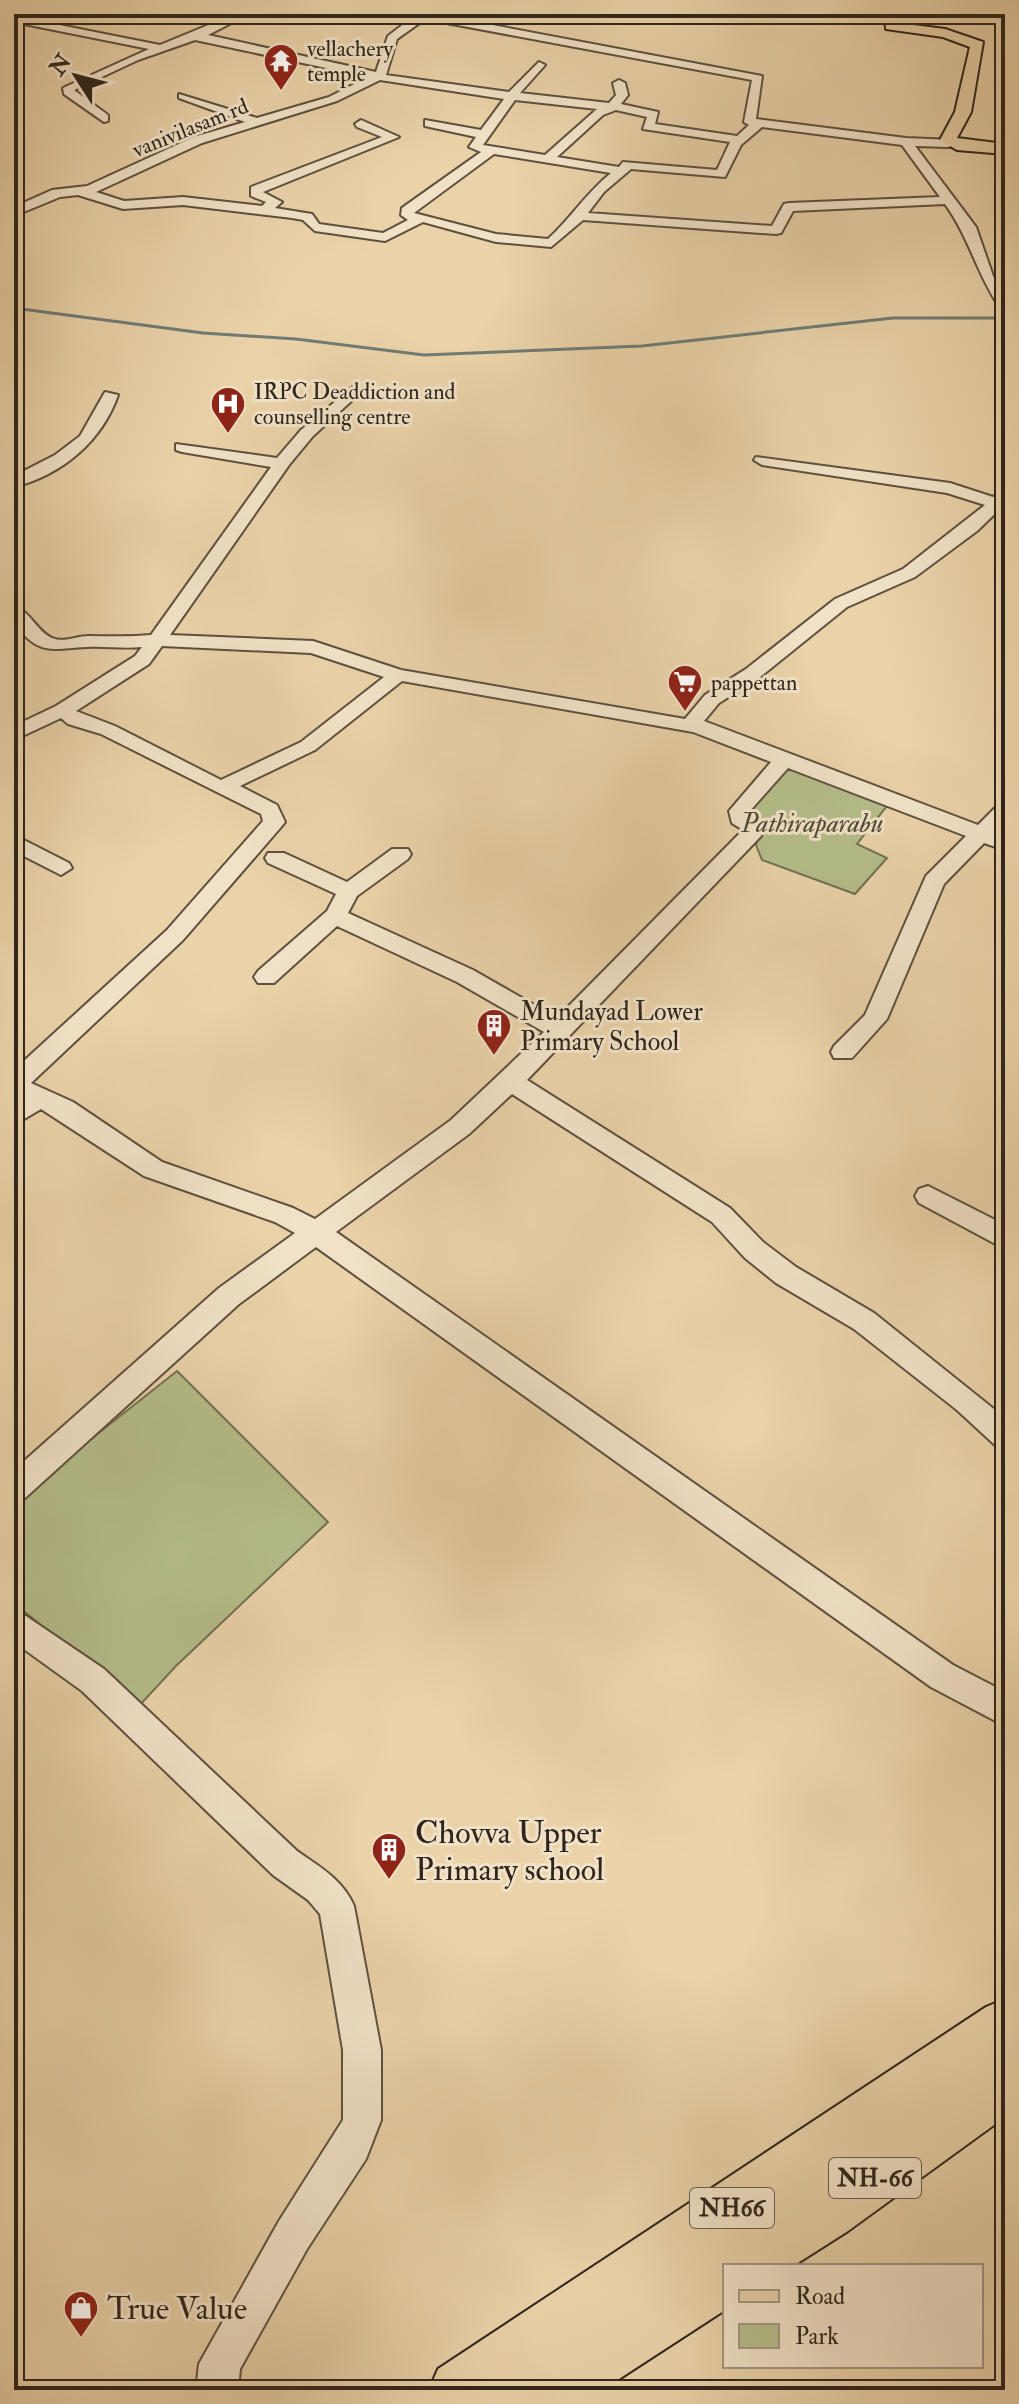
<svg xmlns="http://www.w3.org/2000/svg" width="1019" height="2404" viewBox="0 0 1019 2404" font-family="'IM FELL Double Pica',serif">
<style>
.green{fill:#b4bd8a;stroke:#727153;stroke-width:2}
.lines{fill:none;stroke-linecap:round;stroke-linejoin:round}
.stream{stroke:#6f7c75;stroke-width:3}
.minor-casing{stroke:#5e503f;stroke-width:4}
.major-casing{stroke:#2f251c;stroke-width:4}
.highway-casing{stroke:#2f251c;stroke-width:4}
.minor{fill:#f1e2c7;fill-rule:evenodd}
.major{fill:#ead2a9;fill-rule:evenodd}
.highway{fill:#ead2a9;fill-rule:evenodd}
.labels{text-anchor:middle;stroke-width:6;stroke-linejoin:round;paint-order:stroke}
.far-poi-label{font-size:22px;fill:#2f251c;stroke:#f1e2c7;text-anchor:start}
.far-street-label{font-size:22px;fill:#2f251c;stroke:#f1e2c7}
.shield{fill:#f1e2c7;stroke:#695e4f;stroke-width:2}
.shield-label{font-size:24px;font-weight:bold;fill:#2f251c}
.park-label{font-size:26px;font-style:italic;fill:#504b38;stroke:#f1e2c7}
.poi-label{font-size:26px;fill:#2f251c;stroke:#f1e2c7;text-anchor:start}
.near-poi-label{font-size:32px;fill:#2f251c;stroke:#f1e2c7;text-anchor:start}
</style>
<rect width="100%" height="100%" fill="#ead2a9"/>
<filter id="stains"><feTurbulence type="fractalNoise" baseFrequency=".0025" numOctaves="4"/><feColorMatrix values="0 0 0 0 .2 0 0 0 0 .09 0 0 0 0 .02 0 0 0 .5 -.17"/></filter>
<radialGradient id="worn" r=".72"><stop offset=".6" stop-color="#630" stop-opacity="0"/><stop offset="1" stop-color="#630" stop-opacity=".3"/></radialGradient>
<g class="green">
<polygon points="785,766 890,802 857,844 887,858 855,894 762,860 756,845 758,837 745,813"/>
<polygon points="177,1371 328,1522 176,1666 139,1706 14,1603 14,1500"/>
</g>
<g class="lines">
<polyline class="stream" points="14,308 203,333 296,339 424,355 642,346 893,318 1003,318"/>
<defs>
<g id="minor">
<path d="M235,14h14l-41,21 168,37 12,-36 26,-20 -2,-2h22l328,62 -6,43 150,19 47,2 2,3 -6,4 -34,-1 61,81 17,49 12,18v15l-5,-1c-23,-34 -31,-71 -55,-104l-152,7 -12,22 -5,1 -193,-14 -32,27 -55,-5 -73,-20 -38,19 -70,-10 -12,-11 -11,-2 -109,-13 -60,4 -45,-14 -18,2 -46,19v-9l38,-17 35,-4 107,-49 51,-15 -66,-24v-4l78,24 72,-21 39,-20 -173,-37 -57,20 -64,30 34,25v6l-4,1 -40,-28 -1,-6 86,-39 -135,-27v-6l146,29zM425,19l327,61 -8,42 5,3 -12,11 -82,-12 3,-12 -37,-8 7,-9 -3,-12 -6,-3 -6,3 3,12 -7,8 -89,-10 25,-28 -6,-3 -30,30 -123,-17 11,-36zM380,80l124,19 -23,31 -56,-10v6l51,11 -7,10 12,5 -79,56 -1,7 7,5 -25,13 -64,-9 -7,-10 -37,-6 7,-6 -19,-10 136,-55 -38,-17 -6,4 2,3 25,10 -131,50v9l15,6 -4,4 -79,-9 -59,4 -28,-9 106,-49 135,-42zM515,100l82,9 -52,46 -62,-10zM616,110l31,7 -4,12 87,13 -13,28 -94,-8 -4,5 -62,-10 46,-42zM762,127l140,18 38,52 -151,6 -5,1 -12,22 -184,-13 16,-21 27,-23 94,8 16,-32zM494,154l117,19c-24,19 -40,45 -63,66l-52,-5 -82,-21z"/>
<path d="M354,386l5,2v6l-46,42 -24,29 -119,170 143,6 88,29 284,49 20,-24 41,-26 89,-70 68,-30 82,-64 -38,-12 -185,-28 -8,-5 2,-3 194,26 43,14 12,-7v14l-28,27 -62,46 -68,30 -87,70 -41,26 -15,18 274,104 20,-20 7,-2v19l-10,10 10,3v15l-21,-7 -40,41 -57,135 -35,39h-18l-3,-6 3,-6 31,-31 61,-139 40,-40 -178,-68 -39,44 16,15 -4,9 -234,244 203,128 33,34 33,25 78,46 131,105v31l-10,-4 -38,-35 -103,-81 -78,-46 -31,-25 -33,-36 -200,-128 -43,40 -133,98 617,433 52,27v34l-74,-39 -615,-440 -77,57 -214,194 -11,4v-32l205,-182 76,-55 -20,-11 -131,-46 -103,-67 -27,16v-22l6,-5 -6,-2v-26l153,-140 96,-109 -2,-7 -160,-80 -33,-10 -7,-6 -47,22v-14l42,-20 79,-50 7,-9c-19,2 -37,-1 -56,0 -35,2 -46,9 -72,-23v-17c16,3 22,24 38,31 12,5 24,-2 37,-2 21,0 40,1 62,-1l120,-168 -89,-15 -6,-2v-6l101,14 24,-28zM162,646l149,7 73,24 -83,65 -80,38 -106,-54 -39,-15 73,-47zM402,681l291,51 78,30 -42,49 3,12 11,7 -186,188 -84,-48 -125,-57 9,-17 51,-37 3,-5 -3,-5h-16l-45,33 -63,-29h-16l-3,5 3,5 68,31 -9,17 -69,60 -4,6 4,6h16l63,-57 120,56 87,50 -93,88 -136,99 -22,-11 -131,-46 -89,-60 -42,-19 152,-143 98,-113 4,-5 -8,-17 -37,-19 75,-36z"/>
<path d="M105,392l13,3c-16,46 -56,80 -104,92v-11l41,-21 25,-19z"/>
<polygon points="14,835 69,863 72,868 61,875 14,851"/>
<polygon points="928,1186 1005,1225 1005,1249 919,1203 915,1196 919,1189"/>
<path d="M14,1608l90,61 193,182c23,16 46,29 57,55l27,144v70l-15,39 -59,90 -67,120 -2,21h-42l3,-26 80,-143 64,-101v-70l-23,-136 -12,-14 -35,-25 -191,-184 -68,-49z"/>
</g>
<g id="major">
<path d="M781,14h32c-7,6 -25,6 -32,0z"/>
<polygon points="885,14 899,14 898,23 945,29 983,42 971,112 957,138 1005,144 1005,154 957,150 940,140 955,112 970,47 943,37 886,29"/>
</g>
<polygon id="highway" points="1005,1999 1005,2117 848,2231 793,2266 725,2266 725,2310 602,2390 518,2390 520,2385 512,2390 429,2390 438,2369 986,2007"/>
</defs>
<use href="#minor" class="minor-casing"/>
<use href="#major" class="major-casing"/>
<use href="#highway" class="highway-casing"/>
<use href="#minor" class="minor"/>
<use href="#major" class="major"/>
<use href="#highway" class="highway"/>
</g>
<defs>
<symbol id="temple-pin" viewBox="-11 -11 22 30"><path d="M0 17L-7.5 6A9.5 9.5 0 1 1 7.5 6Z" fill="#8f2418" stroke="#f1e2c7"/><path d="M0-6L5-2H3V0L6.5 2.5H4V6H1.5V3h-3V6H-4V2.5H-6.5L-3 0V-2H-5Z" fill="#fff"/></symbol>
<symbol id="hospital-pin" viewBox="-11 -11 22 30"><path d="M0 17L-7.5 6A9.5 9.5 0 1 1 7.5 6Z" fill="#8f2418" stroke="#f1e2c7"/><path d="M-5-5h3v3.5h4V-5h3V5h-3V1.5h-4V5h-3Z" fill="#fff"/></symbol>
<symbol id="supermarket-pin" viewBox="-11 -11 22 30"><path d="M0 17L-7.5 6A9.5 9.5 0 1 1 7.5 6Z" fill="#8f2418" stroke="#f1e2c7"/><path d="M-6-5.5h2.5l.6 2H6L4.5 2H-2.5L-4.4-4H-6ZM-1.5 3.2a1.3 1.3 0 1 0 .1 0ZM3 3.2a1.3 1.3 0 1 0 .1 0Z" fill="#fff"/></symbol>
<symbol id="building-pin" viewBox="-11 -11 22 30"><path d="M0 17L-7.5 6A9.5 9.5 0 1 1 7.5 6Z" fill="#8f2418" stroke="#f1e2c7"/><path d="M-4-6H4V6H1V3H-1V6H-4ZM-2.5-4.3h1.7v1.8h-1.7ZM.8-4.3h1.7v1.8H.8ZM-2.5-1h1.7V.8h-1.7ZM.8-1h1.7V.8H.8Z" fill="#fff"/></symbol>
<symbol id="shop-pin" viewBox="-11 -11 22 30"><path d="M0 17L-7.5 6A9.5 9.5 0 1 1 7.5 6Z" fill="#8f2418" stroke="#f1e2c7"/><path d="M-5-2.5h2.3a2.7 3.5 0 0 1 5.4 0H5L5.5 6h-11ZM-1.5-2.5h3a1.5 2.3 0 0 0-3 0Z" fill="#fff"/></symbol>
</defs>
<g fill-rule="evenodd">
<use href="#temple-pin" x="261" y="41" width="40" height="54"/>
<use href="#hospital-pin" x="208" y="384" width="40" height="54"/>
<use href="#supermarket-pin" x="665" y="662" width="40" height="54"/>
<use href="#building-pin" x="474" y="1006" width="40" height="54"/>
<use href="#building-pin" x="369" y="1830" width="40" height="54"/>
<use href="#shop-pin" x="61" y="2288" width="40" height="54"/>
</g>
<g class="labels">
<g class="far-poi-label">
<text x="307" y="56">vellachery<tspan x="307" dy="25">temple</tspan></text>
<text x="254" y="399">IRPC Deaddiction and<tspan x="254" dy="25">counselling centre</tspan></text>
<text x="711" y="690">pappettan</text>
</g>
<g class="far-street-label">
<text transform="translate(190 127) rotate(-22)" y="8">vanivilasam rd</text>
</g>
<g class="shield">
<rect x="829" y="2158" width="92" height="40" rx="6"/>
<rect x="690" y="2188" width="84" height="40" rx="6"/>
</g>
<g class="shield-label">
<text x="875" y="2186">NH-66</text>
<text x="732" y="2216">NH66</text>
</g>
<g class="park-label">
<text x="812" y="832">Pathiraparabu</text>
</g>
<g class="poi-label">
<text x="520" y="1020">Mundayad Lower<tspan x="520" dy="30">Primary School</tspan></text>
</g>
<g class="near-poi-label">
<text x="415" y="1843">Chovva Upper<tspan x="415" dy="37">Primary school</tspan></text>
<text x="107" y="2319">True Value</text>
</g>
</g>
<rect width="1019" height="2404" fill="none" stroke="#ead2a9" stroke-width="48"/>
<rect x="16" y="16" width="987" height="2372" fill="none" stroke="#2f251c" stroke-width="4"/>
<rect x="24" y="24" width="971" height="2356" fill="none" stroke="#2f251c" stroke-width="2"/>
<rect x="723" y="2264" width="260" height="104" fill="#f1e2c7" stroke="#a39683" stroke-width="2"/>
<rect x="739" y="2290" width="40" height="12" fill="#ead2a9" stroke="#a39683" stroke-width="2"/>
<text x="795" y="2304" font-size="24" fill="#2f251c">Road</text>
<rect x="739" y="2324" width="40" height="24" fill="#b4bd8a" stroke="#a39683" stroke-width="2"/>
<text x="795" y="2344" font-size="24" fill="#2f251c">Park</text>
<g transform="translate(76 76) rotate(306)" stroke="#f1e2c7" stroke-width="6" paint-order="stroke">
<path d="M0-6L14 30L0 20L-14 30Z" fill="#2f251c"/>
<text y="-12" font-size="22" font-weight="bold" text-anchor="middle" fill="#2f251c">N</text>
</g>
<rect width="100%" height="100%" filter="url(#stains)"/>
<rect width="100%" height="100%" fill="url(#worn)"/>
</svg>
